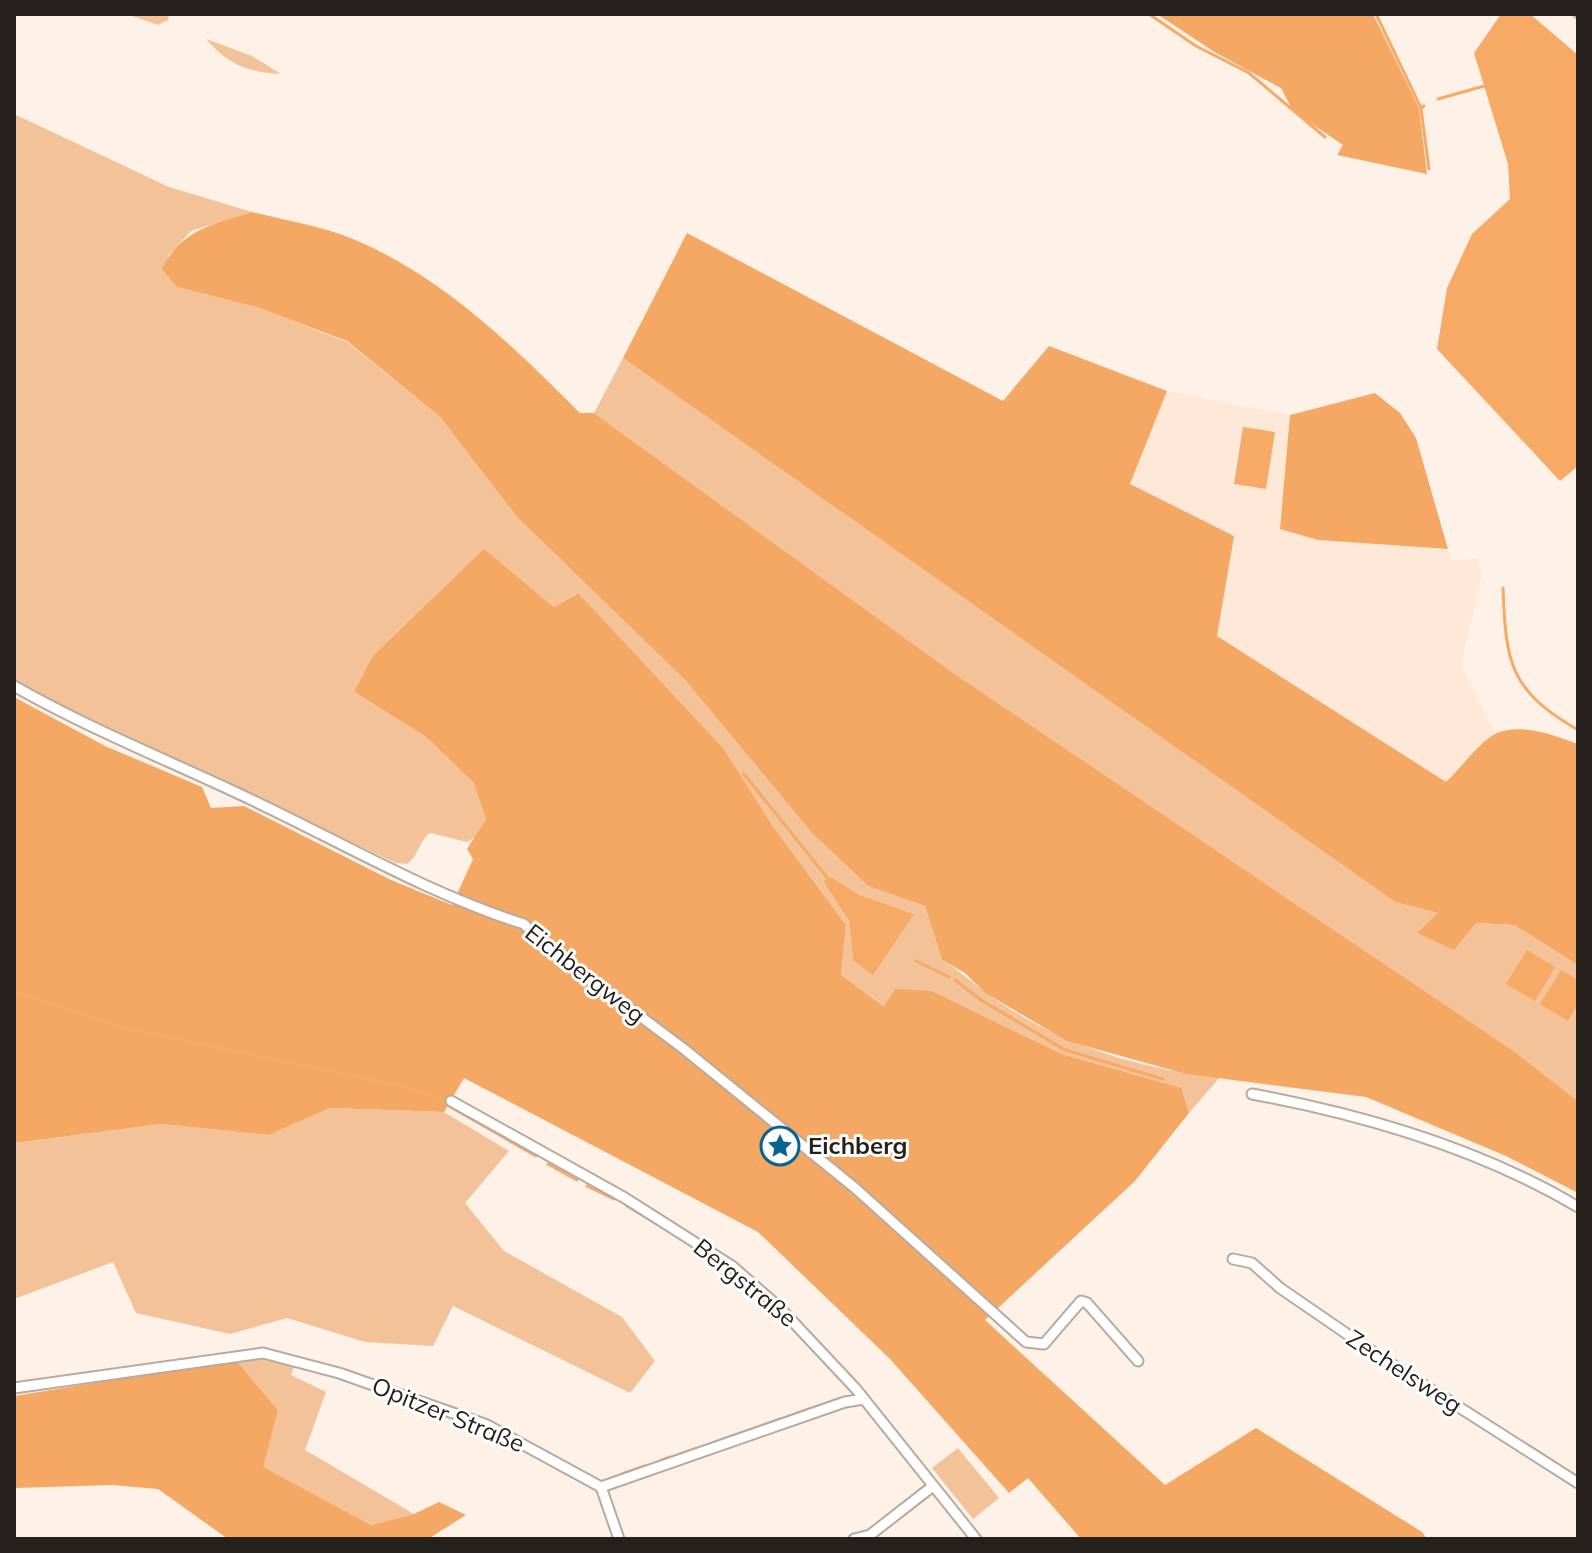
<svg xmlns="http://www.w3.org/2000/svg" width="1592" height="1553" viewBox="0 0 1592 1553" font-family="Mulish,sans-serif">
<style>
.built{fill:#fee9d8}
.green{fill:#f3c298;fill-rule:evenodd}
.forest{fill:#f5a863}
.water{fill:#f7aa65}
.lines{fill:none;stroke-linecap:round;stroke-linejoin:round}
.stream{stroke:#f7aa65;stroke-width:3}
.street-casing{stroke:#b8aa9f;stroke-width:13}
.street{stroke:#fff;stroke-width:9}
.labels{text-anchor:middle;stroke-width:6;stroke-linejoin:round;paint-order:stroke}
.street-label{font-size:24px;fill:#26201c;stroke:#fff}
.poi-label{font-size:24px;font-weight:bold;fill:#26201c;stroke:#fff;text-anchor:start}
</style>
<rect width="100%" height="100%" fill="#fef2e8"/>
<polygon class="built" points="1167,391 1290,415 1280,529 1318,540 1448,549 1454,561 1477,558 1482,575 1461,665 1495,734 1446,782 1217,636 1234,536 1129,484"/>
<g class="green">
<polygon points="126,14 169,14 168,20 158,25"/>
<path d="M206,39l46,17 29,18c-33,-2 -53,-9 -75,-35z"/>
<path d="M14,114l155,73 83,25 -61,19 -23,25 9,31 79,20 91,35 93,75 77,100 168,163 127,153 56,53 57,20 17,54c17,10 29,22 44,33 67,49 152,77 234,84l-31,36 -9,-25 -118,-34 -130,-63 -47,15 -44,-31 5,-50 -74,-100 -48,-76 -147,-156 -23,14 -70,-57 -38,37 -91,106 71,44 47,45 13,37 -11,18 -8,5 -37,-9c-11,8 -11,22 -23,31l-11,-1 -293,-135 -89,-47zM831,877l29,18 54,19 -61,46 -4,-39 -26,-40z"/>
<polygon points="623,358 1395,902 1439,913 1418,933 1476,923 1514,925 1578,965 1578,1101 1515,1052 952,672 594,413"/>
<polygon points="330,1108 444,1112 509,1151 465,1203 504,1251 622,1317 655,1361 630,1393 453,1306 433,1346 365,1342 287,1318 230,1334 136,1313 113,1262 14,1299 14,1143 161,1124 269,1135"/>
<polygon points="253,1359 295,1364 291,1375 326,1392 305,1450 414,1514 371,1525 262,1467 278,1410 236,1360"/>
<polygon points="958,1448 999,1498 973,1519 932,1468"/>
</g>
<g class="forest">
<polygon points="1157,14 1373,14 1419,108 1427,174 1337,155 1343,145 1293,111 1281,88 1216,53"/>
<path d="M252,212c33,8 69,14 101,27 89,37 160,107 227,174h14l358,259 563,380 63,49v92l-72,-37 -140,-59 -180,-23 -119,-33 -82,-48 -20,-20 -23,-13 -17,-54 -57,-20 -56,-53 -127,-153 -168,-163 -77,-100 -93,-76 -91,-34 -79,-20 -15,-18c18,-39 52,-45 90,-57z"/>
<path d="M687,233l316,168 46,-55 118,45 -37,93 104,52 -17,100 229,146c13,-12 36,-43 51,-49 25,-10 57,2 81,11v221l-64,-40 -38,-2 -22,27 -37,-17 21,-20 -43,-11 -772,-544z"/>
<polygon points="1375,393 1400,413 1416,438 1448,549 1318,540 1280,529 1290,415"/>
<polygon points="484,549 554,607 578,593 724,749 772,825 846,925 841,975 884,1006 895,989 932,991 1062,1054 1181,1088 1189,1113 1135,1181 985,1320 1165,1485 1256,1428 1422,1532 1427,1539 1081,1539 1028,1478 1009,1493 890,1359 758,1232 464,1078 444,1112 330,1108 269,1135 161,1124 14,1143 14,697 105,746 202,787 211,808 244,806 391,880 452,905 473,859 467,849 486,819 473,782 426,737 354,692 373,656"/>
<polygon points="236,1360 278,1410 263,1467 371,1525 414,1514 439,1502 466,1515 428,1539 228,1539 158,1489 112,1485 14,1488 14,1396"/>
</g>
<g class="water">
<polygon points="1501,14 1530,14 1578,55 1578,466 1560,481 1437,349 1447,288 1472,234 1510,199 1508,164 1474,53"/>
<polygon points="1243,427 1275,432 1266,489 1234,484"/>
<polygon points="831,877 860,895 914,914 873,975 853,960 849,921 823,881"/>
<polygon points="1527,950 1555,967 1535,1001 1506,984"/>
<polygon points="1561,970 1578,980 1578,1004 1568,1021 1540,1004"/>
</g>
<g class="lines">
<g class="stream">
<polyline points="1149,14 1196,46 1249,73 1325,137"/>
<polyline points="1376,14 1421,108 1424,106"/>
<polyline points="1572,14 1578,19"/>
<polyline points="1438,99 1484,86"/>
<polyline points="1421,109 1429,169"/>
<path d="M1503,588c3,75 6,102 75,142"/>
<polyline points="744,774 829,880"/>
<polyline points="916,961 949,977"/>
<polyline points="955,980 981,1000 1065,1050 1163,1079"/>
<polyline points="14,991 124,1028 401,1086 435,1098 536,1156"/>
<polyline points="548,1164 577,1180"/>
<polyline points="587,1186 614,1199"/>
<polyline points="627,1206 664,1228"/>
<polyline points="686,1242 747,1286"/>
<polyline points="818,1406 836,1400"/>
<polyline points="784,1418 815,1407"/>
<polyline points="753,1429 780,1419"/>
<polyline points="713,1443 749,1430"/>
<polyline points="680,1454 698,1448"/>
<polyline points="660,1461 670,1457"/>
<polyline points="622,1474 645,1466"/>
</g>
<defs>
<g id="street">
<path d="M14,686c72,41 146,71 221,106 96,44 188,100 289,132l17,18 143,107 171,139 171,154 18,2 37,-43 6,2 51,58"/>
<path d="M1252,1094c113,21 227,54 326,113"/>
<polyline points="451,1101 625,1198 732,1266 780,1308 856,1389 976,1539"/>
<polyline points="1233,1259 1252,1263 1280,1288 1382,1358 1578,1483"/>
<polyline points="14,1388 263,1353 339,1373 487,1425 601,1487 845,1402 864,1399"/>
<polyline points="601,1487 619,1539"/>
<polyline points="854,1539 870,1535 933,1486"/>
</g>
</defs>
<use href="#street" class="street-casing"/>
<use href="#street" class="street"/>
</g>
<defs>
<symbol id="sight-ring" viewBox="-11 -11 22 22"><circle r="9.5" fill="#fff" stroke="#096292" stroke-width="1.5"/><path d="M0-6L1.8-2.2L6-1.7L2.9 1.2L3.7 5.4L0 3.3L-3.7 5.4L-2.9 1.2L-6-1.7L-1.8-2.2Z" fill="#096292"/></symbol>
</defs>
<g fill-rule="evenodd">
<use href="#sight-ring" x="758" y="1124" width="44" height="44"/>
</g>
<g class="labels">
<g class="street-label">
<text transform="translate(585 974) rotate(38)" y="8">Eichbergweg</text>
<text transform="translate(745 1283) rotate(39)" y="8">Bergstraße</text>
<text transform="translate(1404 1372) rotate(33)" y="8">Zechelsweg</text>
<text transform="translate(448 1415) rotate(22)" y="8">Opitzer Straße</text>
</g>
<g class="poi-label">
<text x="808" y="1154">Eichberg</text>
</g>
</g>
<rect width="1592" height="1553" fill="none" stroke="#26201c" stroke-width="32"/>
</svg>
